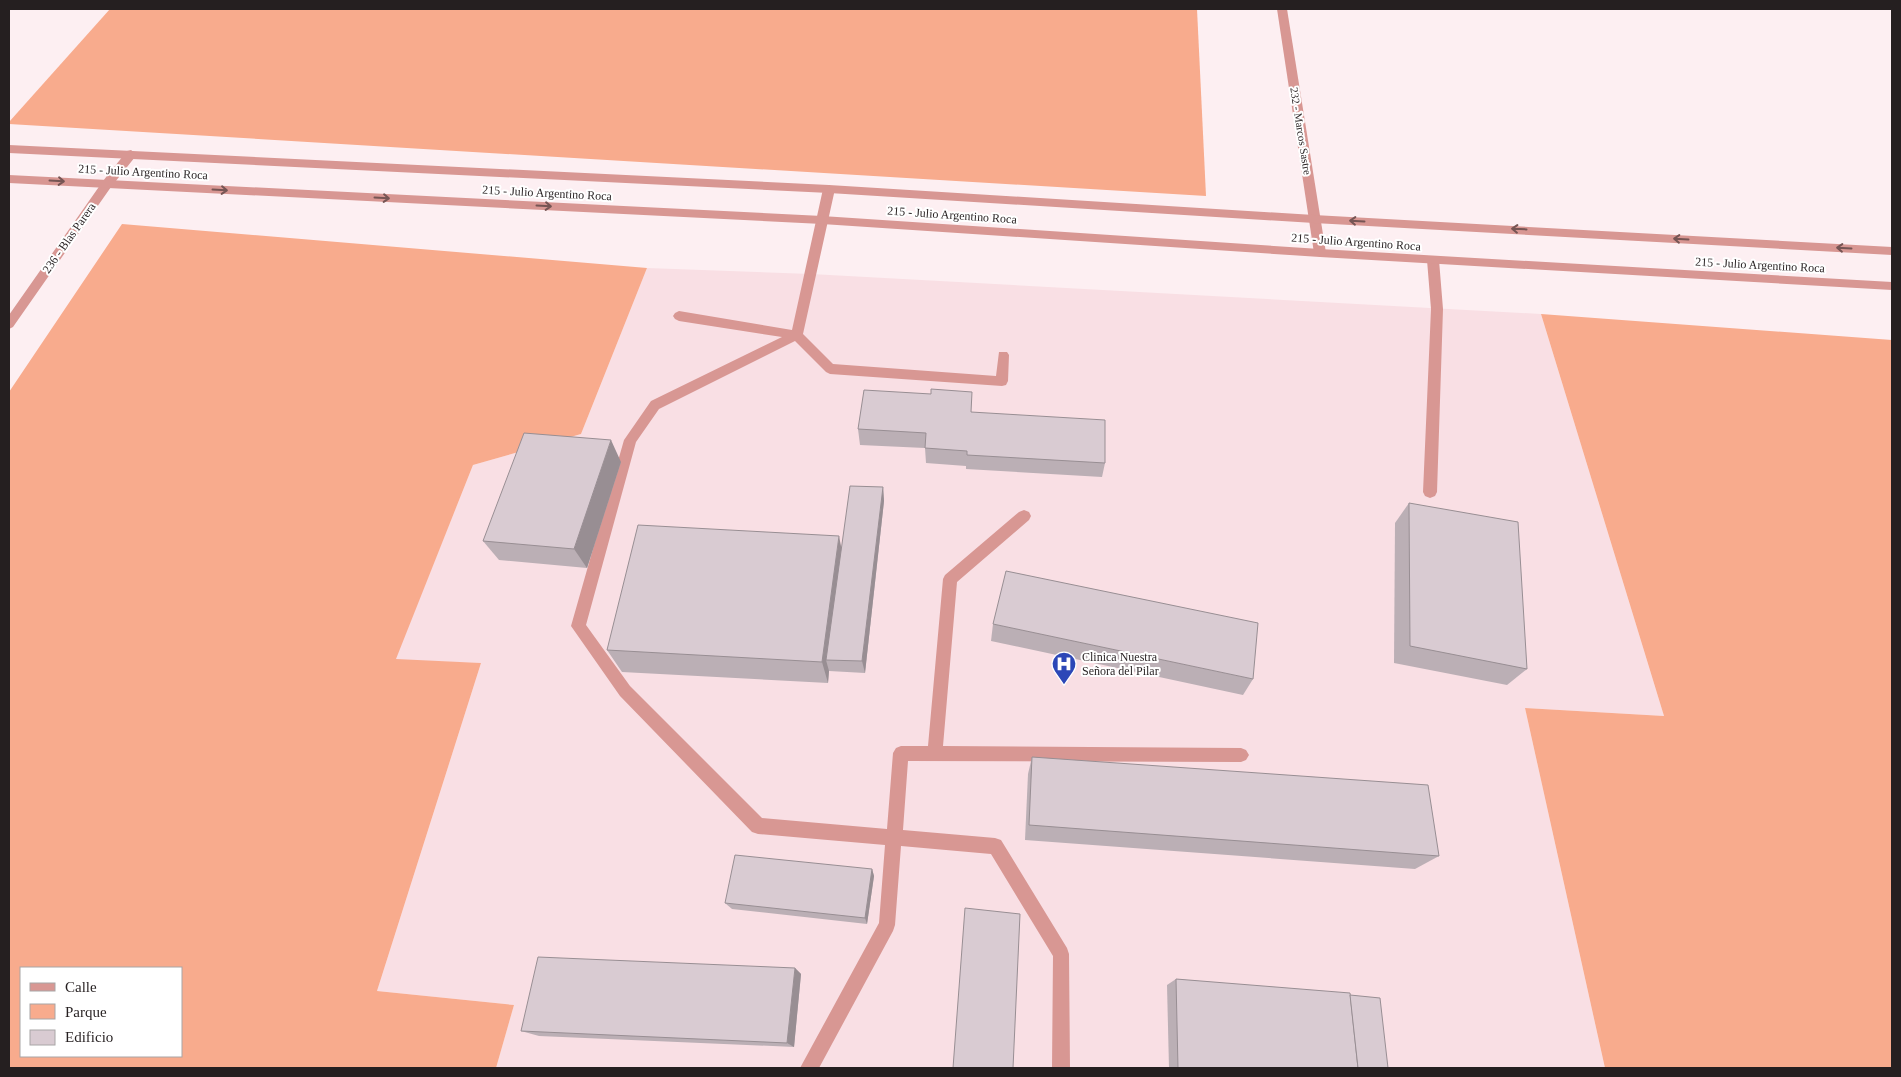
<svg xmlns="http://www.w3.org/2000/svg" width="1901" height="1077" viewBox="0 0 1901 1077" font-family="Georgia,serif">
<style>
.built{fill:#f9dfe4}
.green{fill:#f8ab8d;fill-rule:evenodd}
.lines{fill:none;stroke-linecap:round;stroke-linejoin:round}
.service{fill:#d89793;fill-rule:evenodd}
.minor{fill:#d89793;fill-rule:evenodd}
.tertiary{fill:#d89793;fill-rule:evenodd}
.wall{fill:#bbafb5}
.shaded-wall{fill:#988e93}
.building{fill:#d9cbd2;stroke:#988e93}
.oneway{stroke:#765554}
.labels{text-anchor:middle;stroke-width:4;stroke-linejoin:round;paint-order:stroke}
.far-street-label{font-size:11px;fill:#251f20;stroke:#fff}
.street-label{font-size:12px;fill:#251f20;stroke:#fff}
.poi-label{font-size:12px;fill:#251f20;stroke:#fff;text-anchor:start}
</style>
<rect width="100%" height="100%" fill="#fdeff2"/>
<polygon class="built" points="647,268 811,274 1541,314 1664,716 1525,708 1605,1068 496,1068 514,1005 377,991 481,663 395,660 473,465 581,434"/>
<g class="green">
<polygon points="110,9 1197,9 1206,196 9,124 9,122"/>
<path d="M122,224l525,44 -66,166 -108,31 -77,194 85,4 -104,328 137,14 -18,63h-487v-676zM21,968h160v88h-160z"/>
<polygon points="1541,314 1892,340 1892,1068 1605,1068 1525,708 1664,716"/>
</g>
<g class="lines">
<g class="service">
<polygon points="829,185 835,189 803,334 833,364 996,376 999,352 1007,352 1009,355 1008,381 1006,385 1002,386 830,374 826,372 795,341 659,409 636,442 586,625 630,686 762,818 887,829 893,753 896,748 901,746 928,746 943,579 945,575 1019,512 1024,510 1029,512 1031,516 1029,520 957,582 943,746 1241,748 1246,750 1249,755 1246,760 1241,762 908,761 903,830 995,838 1001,840 1067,948 1069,954 1070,1068 1052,1068 1053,956 991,854 901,846 895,925 893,931 819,1068 800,1068 879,923 885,845 758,834 752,832 620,696 571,626 624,440 651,401 782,337 679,321 675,319 673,316 675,313 679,311 792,330 823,189"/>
<polygon points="1433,256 1439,260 1443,309 1437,492 1435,496 1430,498 1425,496 1423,492 1431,309 1427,260"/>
</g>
<g class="minor">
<polygon points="1277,9 1287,9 1326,253 1320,257 1314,253"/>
<polygon points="131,150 136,154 135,157 111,187 13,327 9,329 9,315 103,181 127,151"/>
</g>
<g class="tertiary">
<polygon points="9,145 829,185 1314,215 1892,247 1892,255 1314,223 829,193 9,153"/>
<polygon points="9,175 822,216 1320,249 1892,282 1892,290 1320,257 822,224 9,183"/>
</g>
</g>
<g class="wall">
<polygon points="931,394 971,412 1105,463 1102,477 966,469 966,466 926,463 925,448 860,445 858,429"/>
<polygon points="621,462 587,568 499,560 483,541"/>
<polygon points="883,487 884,501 865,673 829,671 828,683 622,672 607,650 841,548"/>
<polygon points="1409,503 1527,669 1507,685 1394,663 1395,523"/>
<polygon points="993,624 1253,679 1243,695 991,641"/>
<polygon points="1032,757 1439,856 1415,869 1025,840 1028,774"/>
<polygon points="872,869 874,876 867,924 732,909 725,903"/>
<polygon points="795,968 801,974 794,1047 539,1036 521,1031"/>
<polygon points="1176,979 1350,995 1388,1068 1169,1068 1167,985"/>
</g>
<g class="shaded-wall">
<polygon points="611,440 621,462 587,568 574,549"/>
<polygon points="883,487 884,501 865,673 862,661"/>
<polygon points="839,536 844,561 826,660 829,671 828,683 822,662"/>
<polygon points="872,869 874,876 867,924 865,918"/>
<polygon points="795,968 801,974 794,1047 787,1043"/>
</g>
<g class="building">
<polygon points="931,389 972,392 971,412 1105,420 1105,463 967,455 967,451 925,448 926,433 858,429 864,390 931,394"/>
<polygon points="524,433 611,440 574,549 483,541"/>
<polygon points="850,486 883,487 862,661 826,660"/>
<polygon points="1409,503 1518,522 1527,669 1410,646"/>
<polygon points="638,525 839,536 822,662 607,650"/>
<polygon points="1006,571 1258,623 1253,679 993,624"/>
<polygon points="1032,757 1428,785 1439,856 1029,825"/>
<polygon points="735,855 872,869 865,918 725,903"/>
<polygon points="965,908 1020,914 1013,1068 953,1068"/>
<polygon points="538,957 795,968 787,1043 521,1031"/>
<polygon points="1176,979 1350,993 1358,1068 1178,1068"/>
<polygon points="1350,995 1380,998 1388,1068 1358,1068"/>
</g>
<defs><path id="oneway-shaft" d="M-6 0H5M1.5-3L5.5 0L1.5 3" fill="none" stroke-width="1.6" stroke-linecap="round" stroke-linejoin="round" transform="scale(1.25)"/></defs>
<g class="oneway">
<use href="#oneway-shaft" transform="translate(57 181) rotate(3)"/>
<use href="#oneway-shaft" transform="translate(220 190) rotate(3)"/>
<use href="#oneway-shaft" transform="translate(382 198) rotate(3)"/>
<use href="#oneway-shaft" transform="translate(544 206) rotate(3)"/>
<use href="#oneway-shaft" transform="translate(1357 221) rotate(-177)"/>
<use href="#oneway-shaft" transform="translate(1519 229) rotate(-177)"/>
<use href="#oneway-shaft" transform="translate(1681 239) rotate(-177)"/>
<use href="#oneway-shaft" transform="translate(1844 248) rotate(-177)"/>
</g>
<defs>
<symbol id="hospital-pin" viewBox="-11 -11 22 30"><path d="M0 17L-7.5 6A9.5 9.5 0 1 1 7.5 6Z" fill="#2c47b7" stroke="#fff"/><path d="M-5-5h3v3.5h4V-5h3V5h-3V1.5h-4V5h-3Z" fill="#fff"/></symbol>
</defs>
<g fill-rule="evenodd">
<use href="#hospital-pin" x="1050" y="650" width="28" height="38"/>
</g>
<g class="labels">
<g class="far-street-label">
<text transform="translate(1301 131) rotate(81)" y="4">232 - Marcos Sastre</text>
</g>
<g class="street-label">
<text transform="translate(143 172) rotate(3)" y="4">215 - Julio Argentino Roca</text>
<text transform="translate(547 193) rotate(3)" y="4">215 - Julio Argentino Roca</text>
<text transform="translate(952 215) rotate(4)" y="4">215 - Julio Argentino Roca</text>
<text transform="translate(69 238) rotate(-55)" y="4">236 - Blas Parera</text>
<text transform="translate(1356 242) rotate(4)" y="4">215 - Julio Argentino Roca</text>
<text transform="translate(1760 265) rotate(3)" y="4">215 - Julio Argentino Roca</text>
</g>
<g class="poi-label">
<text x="1082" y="661">Clinica Nuestra<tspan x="1082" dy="14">Señora del Pilar</tspan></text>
</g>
</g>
<rect width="1901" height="1077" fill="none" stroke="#251f20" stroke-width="20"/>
<rect x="20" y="967" width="162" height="90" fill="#ffffff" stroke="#a8a5a6"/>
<rect x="30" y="983" width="25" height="8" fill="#d89793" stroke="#a8a5a6"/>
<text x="65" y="992" font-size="15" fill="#251f20">Calle</text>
<rect x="30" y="1004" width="25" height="15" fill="#f8ab8d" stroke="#a8a5a6"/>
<text x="65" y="1017" font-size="15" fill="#251f20">Parque</text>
<rect x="30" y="1030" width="25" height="15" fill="#d9cbd2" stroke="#a8a5a6"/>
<text x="65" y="1042" font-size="15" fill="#251f20">Edificio</text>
</svg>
